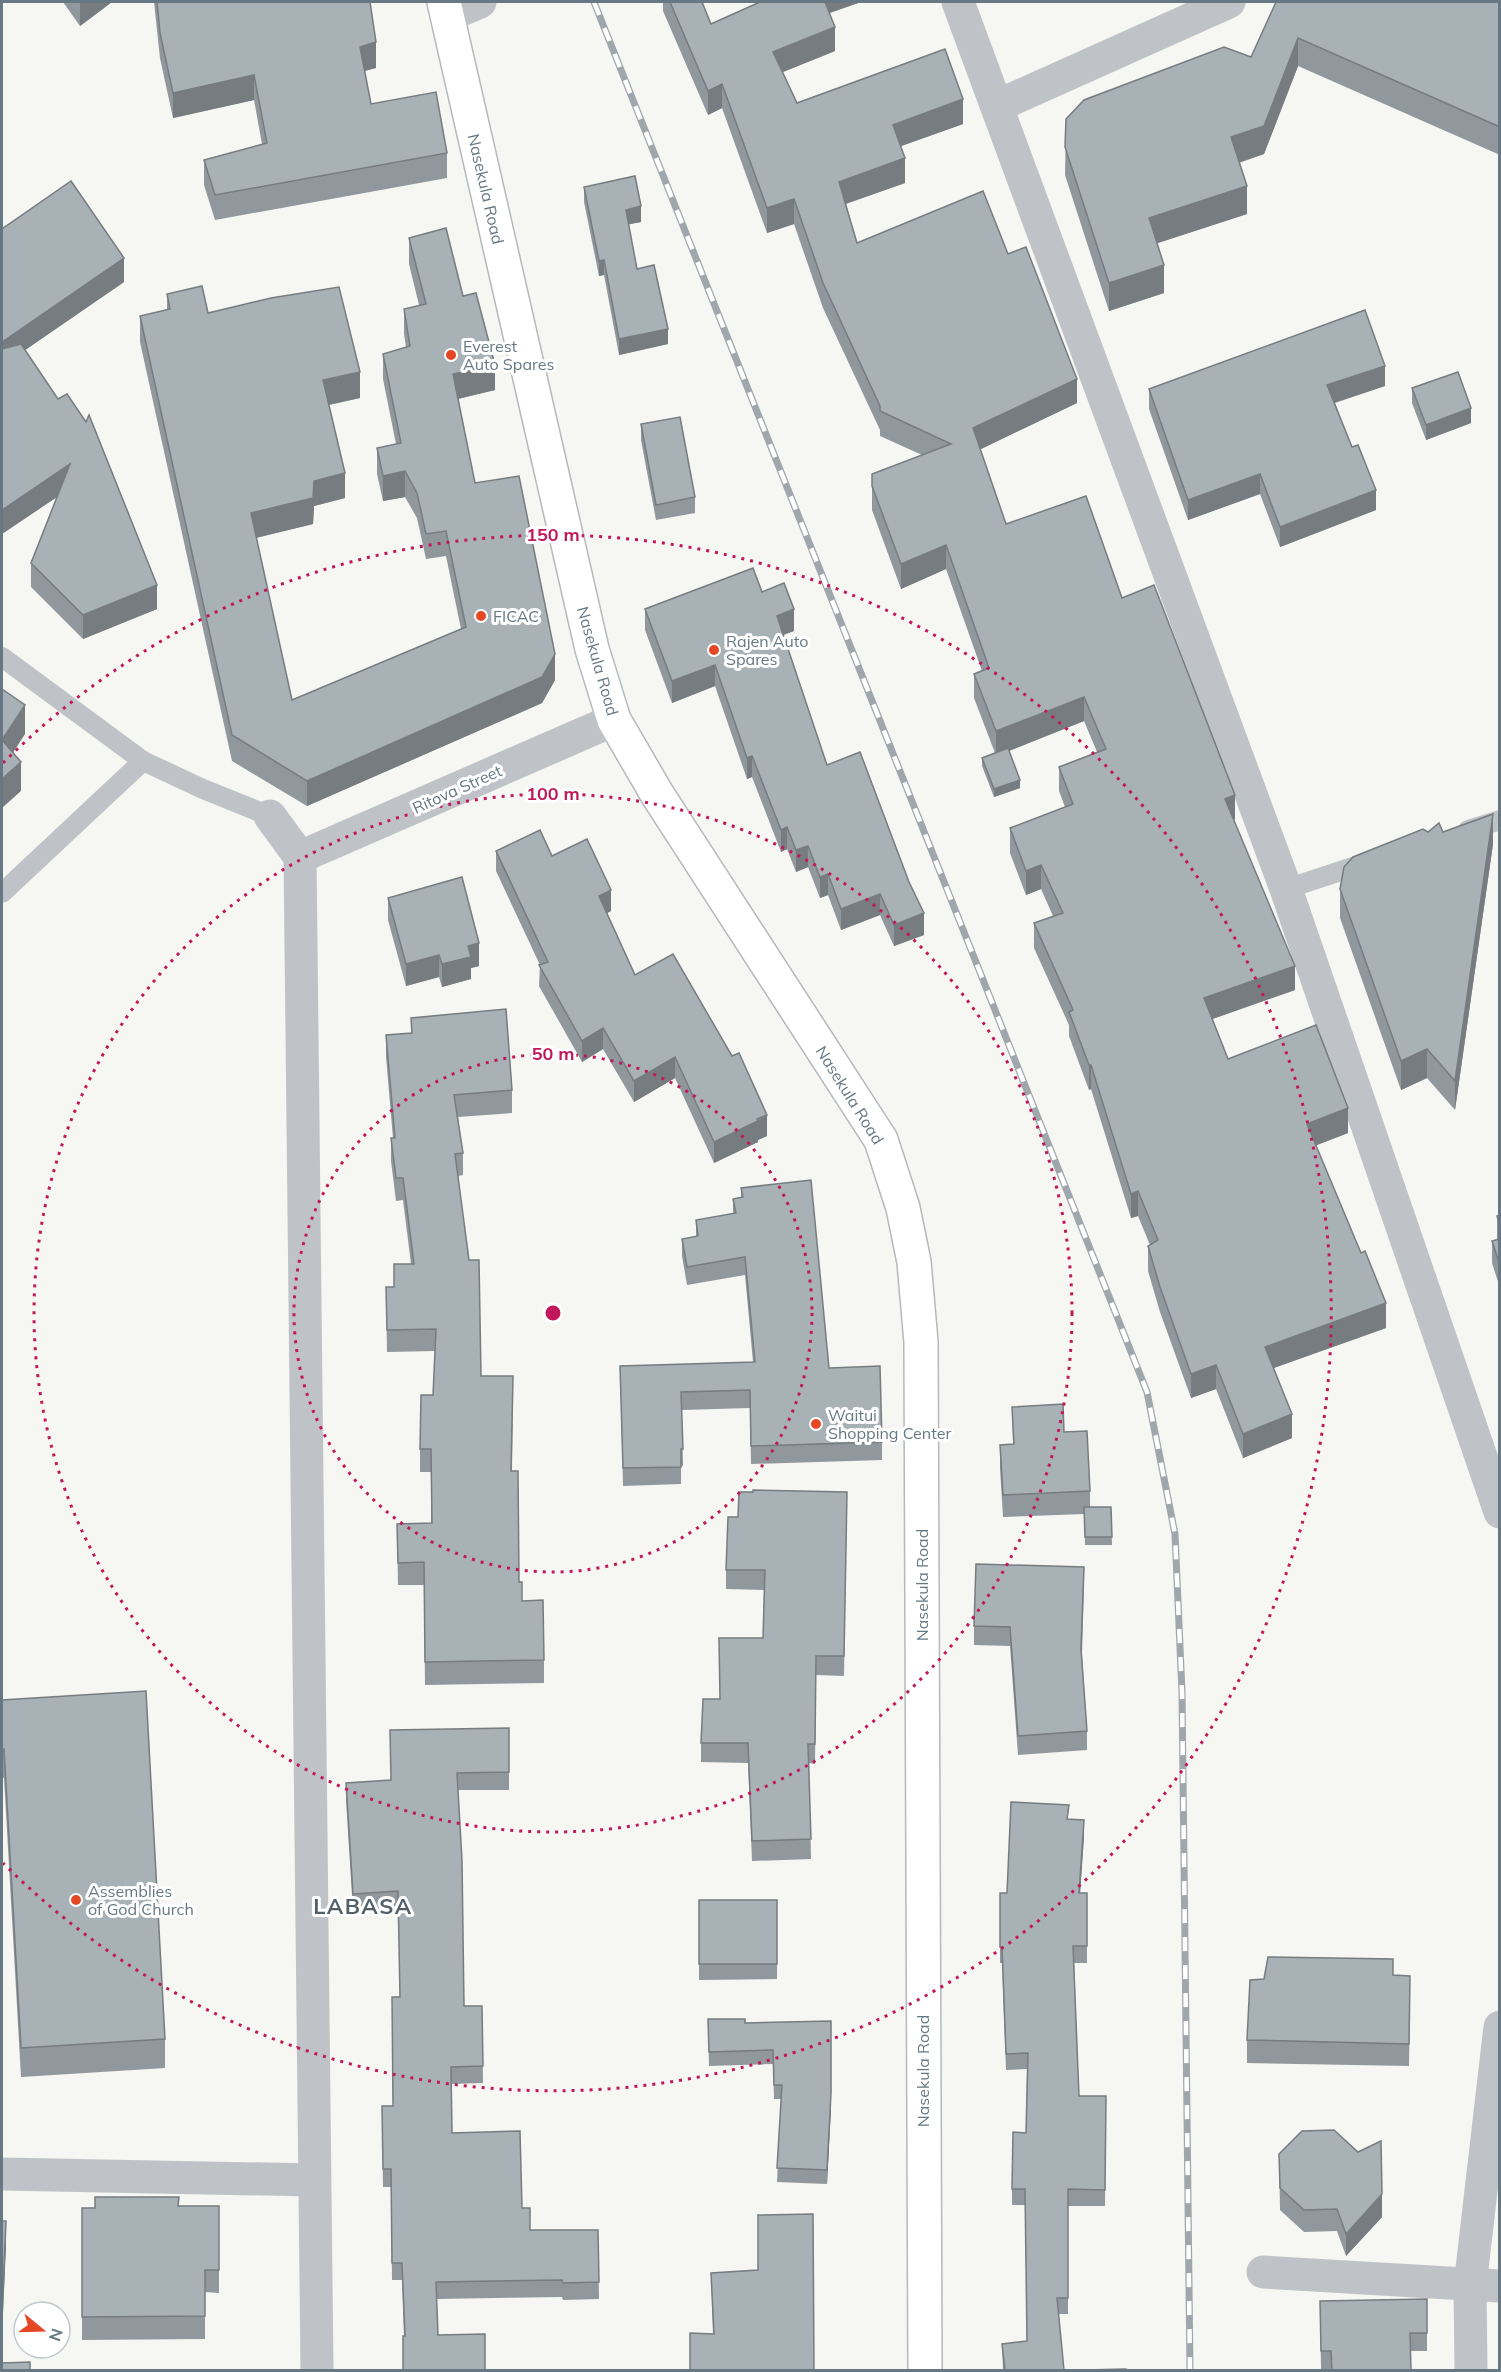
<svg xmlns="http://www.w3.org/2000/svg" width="1501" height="2372" viewBox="0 0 1501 2372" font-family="Mulish,sans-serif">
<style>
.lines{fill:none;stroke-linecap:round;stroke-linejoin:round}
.secondary-casing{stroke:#b3b9bd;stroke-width:36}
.lane{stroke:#bfc3c7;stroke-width:20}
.street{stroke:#bfc3c7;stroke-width:33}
.secondary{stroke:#fff;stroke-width:33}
.rail-casing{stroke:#a0a7ac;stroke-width:7}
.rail{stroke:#fff;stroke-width:4.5;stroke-dasharray:14;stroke-linecap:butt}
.wall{fill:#90989d}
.shaded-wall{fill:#767c7f}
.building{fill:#a8b1b6;stroke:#767c7f;stroke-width:1.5}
.ring{fill:none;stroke:#c2185b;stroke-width:3;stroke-dasharray:3 6}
.poi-dot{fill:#e54623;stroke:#fff;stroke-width:2}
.labels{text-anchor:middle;stroke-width:6;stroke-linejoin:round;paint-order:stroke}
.street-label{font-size:16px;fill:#657884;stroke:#fff}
.poi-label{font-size:16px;fill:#657884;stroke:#fff;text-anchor:start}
.district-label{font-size:22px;font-weight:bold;letter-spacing:1.5px;fill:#536069;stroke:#fff}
.centre{fill:#c2185b;stroke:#fff;stroke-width:3}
.ring-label{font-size:18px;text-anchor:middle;font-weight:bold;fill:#c2185b;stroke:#fff;stroke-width:6;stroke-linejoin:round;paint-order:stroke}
</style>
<rect width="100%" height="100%" fill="#f6f6f2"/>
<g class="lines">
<defs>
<polyline id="secondary" points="444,2 592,649 614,720 657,794 881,1140 903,1208 914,1262 921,1342 925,2370"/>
</defs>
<use href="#secondary" class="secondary-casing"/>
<g class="lane">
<polyline points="2,657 143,761 203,789 270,816"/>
<polyline points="1468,830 1500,820"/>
<polyline points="1286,889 1368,862"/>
<polyline points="2,893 143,761"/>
</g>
<g class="street">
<polyline points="958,2 1286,889 1500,1512"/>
<polyline points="447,16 480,2"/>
<polyline points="997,106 1229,2"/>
<polyline points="270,816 300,857 317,2370"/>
<polyline points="300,857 614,720"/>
<polyline points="2,2174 314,2180"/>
<polyline points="1263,2272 1500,2286"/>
<polyline points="1471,2370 1470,2286 1500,2027"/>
</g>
<use href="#secondary" class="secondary"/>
<defs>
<polyline id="rail" points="594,2 1147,1392 1175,1534 1182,1692 1190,2370"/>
</defs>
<use href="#rail" class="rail-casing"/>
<use href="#rail" class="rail"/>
</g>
<g class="wall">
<polygon points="63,2 112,2 80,26"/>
<polygon points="154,2 370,2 376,68 365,71 371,104 447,153 447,178 215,220 204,185 204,160 262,144 254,100 173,118 160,58"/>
<polygon points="663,2 702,2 711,24 757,3 757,2 861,2 829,13 835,51 783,72 797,103 963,124 901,146 905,183 846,204 857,243 1008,254 1077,403 980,449 1006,524 1122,598 1235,819 1234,820 1295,990 1212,1019 1228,1059 1348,1133 1316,1145 1386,1328 1274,1368 1292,1438 1243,1458 1216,1389 1191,1398 1160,1312 1148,1271 1148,1246 1150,1245 1138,1216 1131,1218 1091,1089 1089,1090 1069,1036 1069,1025 1034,948 1034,923 1053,916 1041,889 1026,895 1010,853 1010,828 1065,807 1059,791 1059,767 1097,752 1084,721 1009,751 1020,788 994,797 982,766 982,758 995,753 974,698 974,674 982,671 946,569 901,589 872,510 872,474 922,455 880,436 880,430 823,308 794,224 767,233 722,108 708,115 663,11"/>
<polygon points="1276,2 1500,2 1500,155 1298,66 1264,154 1239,163 1247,214 1157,243 1164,293 1109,311 1065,175 1066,119 1251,57"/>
<polygon points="584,187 641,222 628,224 637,269 668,344 619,355 604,275 599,276 584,202"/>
<polygon points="2,229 124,282 25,350 157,609 83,639 31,587 31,563 57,497 2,534"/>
<polygon points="409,238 463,296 495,390 458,399 475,483 555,680 542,703 307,806 232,761 140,342 140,316 167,310 167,294 208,313 360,398 329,405 345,498 314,506 313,524 256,538 292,700 461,629 446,556 426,559 417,518 405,497 383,501 377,474 377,448 396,444 383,379 383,354 406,347 404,334 404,309 419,305 409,264"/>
<polygon points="1385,386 1335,403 1376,510 1280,547 1260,494 1188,520 1149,409 1149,389"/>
<polygon points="1412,388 1471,423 1426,440 1412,403"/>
<polygon points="641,424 695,497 695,513 656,520 641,440"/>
<polygon points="762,592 794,631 783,635 827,765 924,935 894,946 880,915 841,930 828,895 820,898 808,867 796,872 787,849 781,852 752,777 747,779 715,686 672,703 645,630 645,609"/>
<polygon points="1428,832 1443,832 1493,844 1455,1110 1427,1078 1401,1090 1340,918 1340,889"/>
<polygon points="496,851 552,856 611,911 607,913 635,975 767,1136 758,1140 758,1142 714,1163 675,1078 634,1102 603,1049 582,1062 539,986 540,965 496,871"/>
<polygon points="388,898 479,966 471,968 471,979 442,987 439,977 406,986 388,920"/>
<polygon points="411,1018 512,1090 512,1113 458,1117 463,1153 463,1175 458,1176 481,1376 513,1399 512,1471 519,1582 522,1601 544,1660 544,1683 425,1685 424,1585 398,1585 397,1524 431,1523 431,1472 420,1472 420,1449 433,1395 435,1351 387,1352 386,1287 394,1287 411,1264 403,1200 396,1201 391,1161 391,1138 393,1138 386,1057 386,1035 411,1033"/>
<polygon points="741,1188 829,1368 882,1442 882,1460 751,1464 750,1408 682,1410 683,1466 681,1466 681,1484 623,1486 620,1366 753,1362 745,1275 687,1285 682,1256 682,1239 696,1237 696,1220 733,1214 733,1199 741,1197"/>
<polygon points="1500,1215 1500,1288 1492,1263 1492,1241 1497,1239 1497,1216"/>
<polygon points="1012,1407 1064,1432 1090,1491 1090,1507 1111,1507 1112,1545 1085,1545 1084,1514 1003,1517 1000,1468 1000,1445 1013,1444"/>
<polygon points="847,1492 844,1676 816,1675 815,1764 809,1763 811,1859 752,1861 748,1763 701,1762 701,1743 720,1699 719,1638 763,1638 764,1590 726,1589 726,1570 738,1517"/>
<polygon points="1084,1586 1082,1655 1087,1731 1087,1750 1018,1755 1010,1646 974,1645 974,1626"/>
<polygon points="2,1700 165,2039 165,2068 21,2077 4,1778 2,1778"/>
<polygon points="509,1728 509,1790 458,1790 464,2006 482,2006 483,2083 451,2084 452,2133 522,2208 530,2230 598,2230 599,2299 563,2300 562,2297 437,2299 404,2336 402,2280 392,2280 391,2187 383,2187 382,2124 393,2106 400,1997 398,1908 353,1911 346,1800 346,1783 391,1780"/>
<polygon points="1069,1819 1084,1836 1080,1893 1087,1893 1087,1963 1074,1963 1079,2096 1106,2113 1105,2206 1068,2206 1068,2314 1058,2314 1064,2370 1003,2370 1002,2344 1027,2341 1025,2205 1012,2205 1012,2189 1026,2133 1027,2069 1006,2070 1002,1963 1000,1963 1000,1893 1007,1893"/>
<polygon points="777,1900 777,1979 699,1980 699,1964"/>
<polygon points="1393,1975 1410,1998 1409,2066 1247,2063 1247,2040"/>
<polygon points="708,2019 745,2023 831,2107 827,2184 777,2182 781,2099 774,2099 773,2064 709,2066"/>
<polygon points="1279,2154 1382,2217 1346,2256 1337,2231 1304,2232 1280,2210"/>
<polygon points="179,2206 219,2206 219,2293 205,2292 205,2339 82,2340 82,2208"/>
<polygon points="2,2221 6,2244 3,2313 2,2313"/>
<polygon points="711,2273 814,2370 713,2334"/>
<polygon points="1427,2299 1427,2351 1410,2351 1331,2369 1321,2369 1320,2301"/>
</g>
<g class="shaded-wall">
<polygon points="80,2 112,2 80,26"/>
<polygon points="821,2 861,2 821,16"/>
<polygon points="835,27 835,51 773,76 773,52"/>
<polygon points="1298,38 1298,66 1264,154 1231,165 1231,137"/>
<polygon points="376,42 376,68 360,72 360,47"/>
<polygon points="254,75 254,100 173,118 173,93"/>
<polygon points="722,84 722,108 708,115 708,91"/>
<polygon points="963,99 963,124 893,149 893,125"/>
<polygon points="905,158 905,183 839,206 839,182"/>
<polygon points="1247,186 1247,214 1149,246 1149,218"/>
<polygon points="794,199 794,224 767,233 767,208"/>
<polygon points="641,206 641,222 626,225 626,210"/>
<polygon points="124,258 124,282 2,366 2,342"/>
<polygon points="604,260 604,275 599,276 599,261"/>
<polygon points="1164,265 1164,293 1109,311 1109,283"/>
<polygon points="668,329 668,344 619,355 619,339"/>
<polygon points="495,365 495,390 453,400 453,374"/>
<polygon points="1385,366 1385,386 1327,405 1327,385"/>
<polygon points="360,372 360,398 323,406 323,380"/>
<polygon points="1077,379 1077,403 973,453 973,428"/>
<polygon points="1471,408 1471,423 1426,440 1426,425"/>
<polygon points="70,464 70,488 2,534 2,510"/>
<polygon points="405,471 405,497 383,501 383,476"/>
<polygon points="345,473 345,498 314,506 313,524 251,539 251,513 314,481"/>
<polygon points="1260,474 1260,494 1188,520 1188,500"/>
<polygon points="1376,490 1376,510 1280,547 1280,527"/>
<polygon points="946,545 946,569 901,589 901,564"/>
<polygon points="157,585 157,609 83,639 83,615"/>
<polygon points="794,609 794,631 777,637 777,616"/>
<polygon points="555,654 555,680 542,703 307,806 307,781"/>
<polygon points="715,665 715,686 672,703 672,681"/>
<polygon points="1084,697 1084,721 996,756 996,731"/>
<polygon points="25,705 25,734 2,770 2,740"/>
<polygon points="752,756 752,777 747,779 747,758"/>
<polygon points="21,762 21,791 2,808 2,779"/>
<polygon points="1020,780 1020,788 994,797 994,789"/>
<polygon points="1235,795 1235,819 1225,823 1225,799"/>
<polygon points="1493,814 1493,844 1455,1110 1455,1081"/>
<polygon points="787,827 787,849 781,852 781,830"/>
<polygon points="808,846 808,867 796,872 796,850"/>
<polygon points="1041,865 1041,889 1026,895 1026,871"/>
<polygon points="828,874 828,895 820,898 820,877"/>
<polygon points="611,890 611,911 599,917 599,896"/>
<polygon points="880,894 880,915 841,930 841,909"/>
<polygon points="924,913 924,935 894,946 894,925"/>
<polygon points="479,943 479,966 471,968 471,979 442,987 442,964 468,946"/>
<polygon points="439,955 439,977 406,986 406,964"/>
<polygon points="1295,966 1295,990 1204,1022 1204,998"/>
<polygon points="603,1028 603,1049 582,1062 582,1041"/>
<polygon points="1427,1049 1427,1078 1401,1090 1401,1061"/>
<polygon points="675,1057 675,1078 634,1102 634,1081"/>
<polygon points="1089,1065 1091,1065 1091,1089 1089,1090"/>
<polygon points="1348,1108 1348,1133 1307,1149 1307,1124"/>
<polygon points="767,1115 767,1136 758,1140 758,1142 714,1163 714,1142"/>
<polygon points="1138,1191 1138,1216 1131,1218 1131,1194"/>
<polygon points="1386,1303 1386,1328 1265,1371 1265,1347"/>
<polygon points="1216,1365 1216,1389 1191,1398 1191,1374"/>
<polygon points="1292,1414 1292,1438 1243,1458 1243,1434"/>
<polygon points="1084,1820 1084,1836 1079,1909 1079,1893"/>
<polygon points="831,2093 831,2107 827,2184 827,2170"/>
<polygon points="1382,2194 1382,2217 1346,2256 1346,2234"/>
<polygon points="6,2221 6,2244 3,2313 3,2290"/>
</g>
<g class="building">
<polygon points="157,2 370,2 376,42 360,47 371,104 436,92 447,153 215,195 204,160 267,143 254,75 173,93 160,33"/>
<polygon points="670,2 702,2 711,24 760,2 825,2 835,27 773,52 797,103 945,49 963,99 893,125 905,158 839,182 857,243 983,191 1008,254 1026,247 1077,379 973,428 1006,524 1086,496 1122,598 1154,585 1235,795 1225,799 1295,966 1204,998 1228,1059 1316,1025 1348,1108 1307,1124 1361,1253 1365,1251 1386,1303 1265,1347 1292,1414 1243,1434 1216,1365 1191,1374 1160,1287 1148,1246 1158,1240 1138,1191 1131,1194 1091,1065 1089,1065 1069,1012 1073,1010 1034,923 1063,913 1041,865 1026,871 1010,828 1073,804 1059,767 1106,749 1084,697 996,731 974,674 989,668 946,545 901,564 872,486 872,474 951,444 880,411 880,406 823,283 794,199 767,208 722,84 708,91"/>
<polygon points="1276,2 1500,2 1500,127 1298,38 1264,126 1231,137 1247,186 1149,218 1164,265 1109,283 1065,147 1066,119 1084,100 1224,47 1251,57"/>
<polygon points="635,176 641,206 626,210 637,269 654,265 668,329 619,339 604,260 599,261 584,187"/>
<polygon points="71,181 124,258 2,342 2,229"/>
<polygon points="446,228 463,296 476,293 495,365 453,374 475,483 519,476 555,654 542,677 307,781 232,735 140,316 170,309 167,294 202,286 208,313 271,298 339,287 360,372 323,380 345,473 314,481 313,498 251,513 292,700 466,627 446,531 426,534 417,493 405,471 383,476 377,448 401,443 383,354 410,346 404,309 426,304 409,238"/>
<polygon points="1365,310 1385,366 1327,385 1352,447 1358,445 1376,490 1280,527 1260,474 1188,500 1149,389"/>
<polygon points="21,344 58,399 67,394 86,422 89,415 157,585 83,615 31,563 70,464 2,510 2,349"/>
<polygon points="1458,372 1471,408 1426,425 1412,388"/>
<polygon points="680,417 695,497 656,505 641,424"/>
<polygon points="753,568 762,592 784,583 794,609 777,616 827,765 860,752 909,882 924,913 894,925 880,894 841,909 828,874 820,877 808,846 796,850 787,827 781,830 752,756 747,758 715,665 672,681 645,609"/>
<polygon points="2,689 25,705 2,740 21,762 2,779"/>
<polygon points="1008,748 1020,780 994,789 982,758"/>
<polygon points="1493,814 1455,1081 1427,1049 1401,1061 1340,889 1344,867 1353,857 1423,829 1428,832 1439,823 1443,832"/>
<polygon points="540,830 552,856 587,839 611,890 599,896 635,975 673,954 732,1056 739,1053 767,1115 757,1119 758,1121 714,1142 675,1057 634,1081 603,1028 582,1041 539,965 548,962 496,851"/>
<polygon points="462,877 479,943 468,946 471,957 442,964 439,955 406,964 388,898"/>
<polygon points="506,1009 512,1090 454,1095 463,1153 455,1154 469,1260 479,1260 481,1376 513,1376 511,1471 518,1471 519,1582 522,1582 522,1601 543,1600 544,1660 425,1662 424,1562 398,1563 397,1524 432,1523 431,1449 420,1449 421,1395 433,1395 436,1329 387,1330 386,1287 394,1287 394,1264 414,1264 403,1178 396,1178 391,1138 395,1138 386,1035 412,1033 411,1018"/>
<polygon points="811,1180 829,1368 880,1366 882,1442 751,1446 750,1390 681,1392 683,1449 681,1449 681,1467 623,1468 620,1366 755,1362 745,1257 687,1267 682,1239 698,1236 696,1220 736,1213 733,1199 743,1197 741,1188"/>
<polygon points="1500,1215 1500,1226 1497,1216"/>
<polygon points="1500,1239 1500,1265 1492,1241"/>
<polygon points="1063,1404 1064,1432 1087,1431 1090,1491 1003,1495 1000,1445 1014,1444 1012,1407"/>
<polygon points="753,1490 847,1492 844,1656 816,1656 815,1744 808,1744 811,1839 752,1841 748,1743 701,1743 703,1699 720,1699 719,1638 763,1638 765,1570 726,1570 728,1517 738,1517 739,1492 753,1492"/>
<polygon points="1084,1507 1111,1507 1112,1537 1085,1537"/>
<polygon points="976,1564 1084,1567 1081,1649 1087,1731 1018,1736 1010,1627 974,1626"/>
<polygon points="146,1691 165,2039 21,2048 4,1749 2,1749 2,1700"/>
<polygon points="509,1728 509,1772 457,1773 462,1860 464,2006 482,2006 483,2066 451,2067 452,2133 520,2131 522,2208 530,2208 530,2230 598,2230 599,2282 563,2283 562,2280 436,2282 438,2335 485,2334 485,2370 403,2370 403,2336 405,2336 402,2263 392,2263 391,2169 383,2169 382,2106 393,2106 392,1997 400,1997 398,1891 353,1894 346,1783 391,1780 390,1730"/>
<polygon points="1011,1802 1069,1805 1067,1819 1084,1820 1079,1893 1087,1893 1087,1946 1073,1946 1079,2096 1106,2096 1105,2190 1068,2189 1068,2298 1057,2298 1064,2370 1005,2370 1002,2344 1027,2341 1025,2189 1012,2189 1013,2132 1026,2133 1028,2053 1006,2054 1002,1947 1000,1947 1000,1893 1007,1893"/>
<rect x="699" y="1900" width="78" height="64"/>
<polygon points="1268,1957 1393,1959 1393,1975 1410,1976 1409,2044 1247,2040 1250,1980 1264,1979"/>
<polygon points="708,2019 745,2019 745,2023 831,2021 831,2093 827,2170 777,2168 782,2085 774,2085 773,2050 709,2052"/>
<polygon points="1334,2130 1358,2152 1381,2141 1382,2194 1346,2234 1337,2209 1304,2210 1280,2188 1279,2154 1302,2131"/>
<polygon points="95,2197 179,2197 178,2206 219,2206 219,2270 205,2270 205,2316 82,2317 82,2208 95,2208"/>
<polygon points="813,2214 814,2370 690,2370 690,2333 714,2334 711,2273 758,2270 758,2215"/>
<polygon points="2,2221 6,2221 3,2290 2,2290"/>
<polygon points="1427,2299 1427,2333 1410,2333 1411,2370 1332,2370 1331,2351 1321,2351 1320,2301"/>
<polygon points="30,2362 30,2370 2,2370 2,2363"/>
<polygon points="1126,2369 1126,2370 1085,2370"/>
</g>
<g class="ring">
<circle cx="553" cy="1313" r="259"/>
<circle cx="553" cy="1313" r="519"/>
<path d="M3 763A778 778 0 1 1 3 1863"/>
</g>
<g class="poi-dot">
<circle cx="451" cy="355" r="6"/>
<circle cx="481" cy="616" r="6"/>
<circle cx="714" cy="650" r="6"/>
<circle cx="816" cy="1424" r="6"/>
<circle cx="76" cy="1900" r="6"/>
</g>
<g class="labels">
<g class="street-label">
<text transform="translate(486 189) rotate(77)" y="6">Nasekula Road</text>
<text transform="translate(598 661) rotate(74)" y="6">Nasekula Road</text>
<text transform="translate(457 789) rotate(-24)" y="6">Ritova Street</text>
<text transform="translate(850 1095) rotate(58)" y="6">Nasekula Road</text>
<text transform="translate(922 1585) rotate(-90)" y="6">Nasekula Road</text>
<text transform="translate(923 2071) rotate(-90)" y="6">Nasekula Road</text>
</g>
<g class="poi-label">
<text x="463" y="352">Everest<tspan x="463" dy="18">Auto Spares</tspan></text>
<text x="493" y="622">FICAC</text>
<text x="726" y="647">Rajen Auto<tspan x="726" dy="18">Spares</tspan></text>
<text x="828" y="1421">Waitui<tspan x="828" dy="18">Shopping Center</tspan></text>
<text x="88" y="1897">Assemblies<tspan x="88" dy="18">of God Church</tspan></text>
</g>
<g class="district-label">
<text x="363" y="1914">LABASA</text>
</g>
</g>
<circle cx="553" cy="1313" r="9" class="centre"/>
<g class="ring-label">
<text x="553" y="541">150 m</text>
<text x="553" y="800">100 m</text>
<text x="553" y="1060">50 m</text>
</g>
<rect width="1501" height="2372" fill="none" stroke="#657884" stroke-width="6"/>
<g transform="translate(42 2330) rotate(109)"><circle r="28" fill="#ffffff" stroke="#c1c9ce" stroke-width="1.5"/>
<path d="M0-4.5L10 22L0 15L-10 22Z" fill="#e54623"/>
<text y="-9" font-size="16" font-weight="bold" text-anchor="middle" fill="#657884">N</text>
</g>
</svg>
